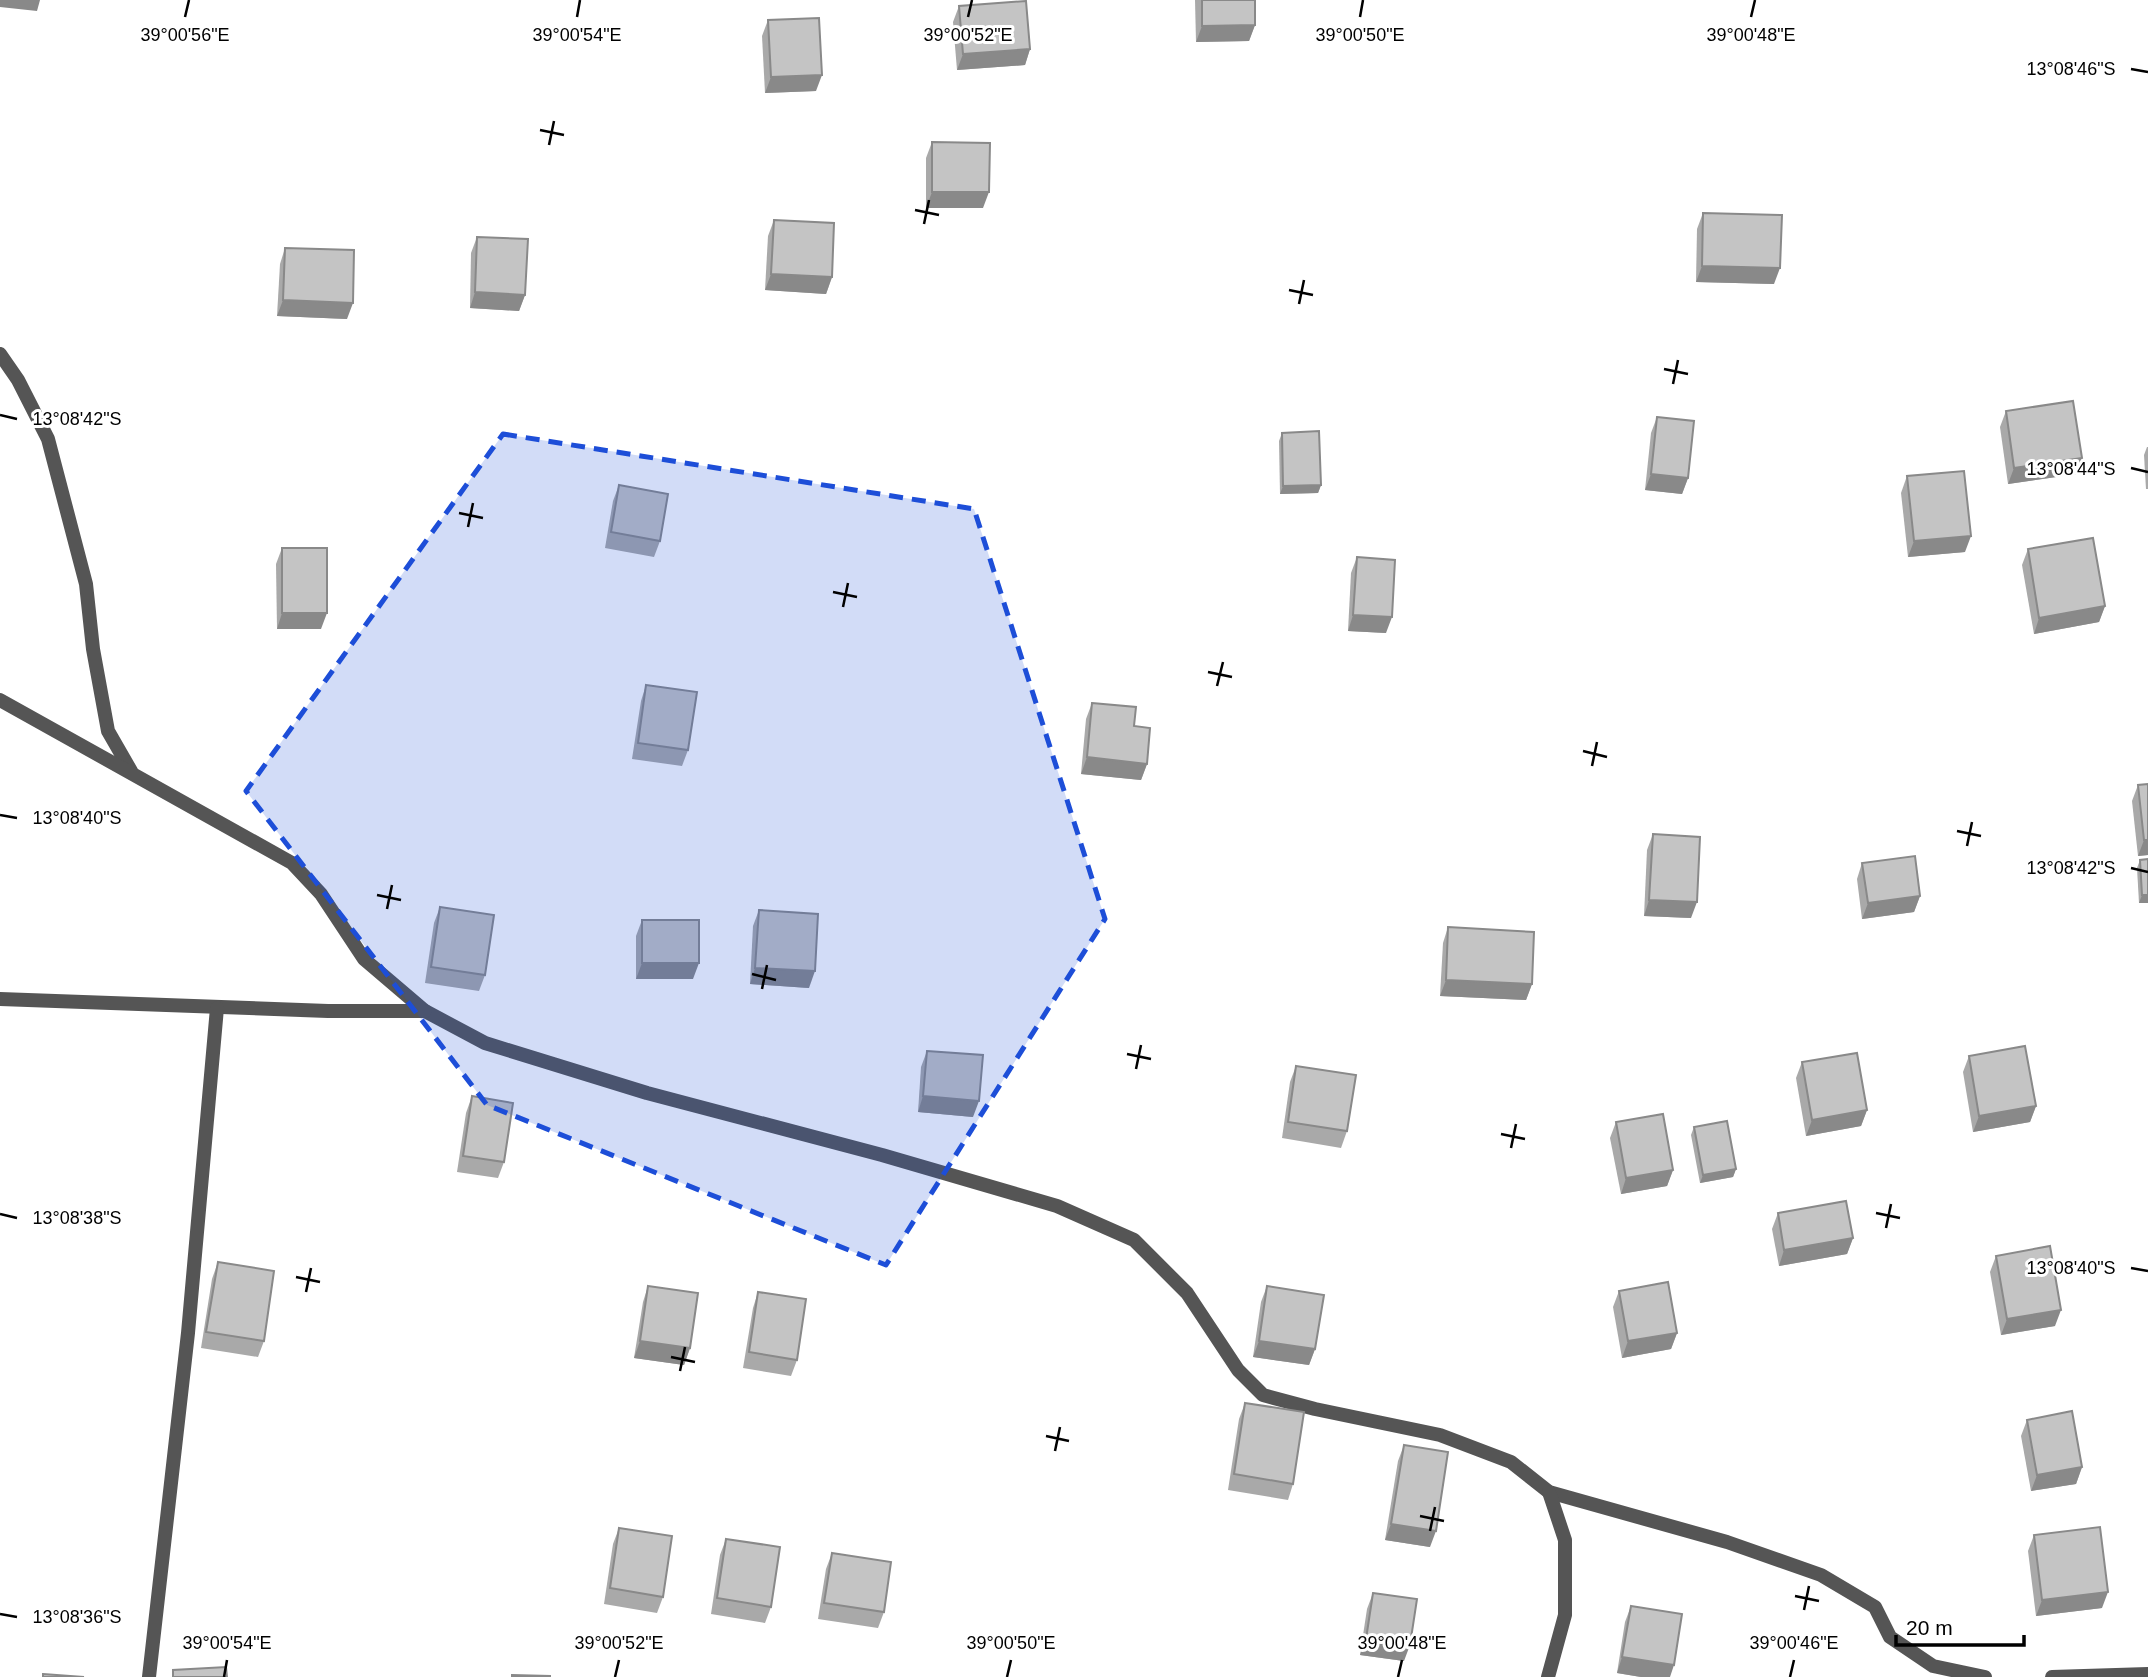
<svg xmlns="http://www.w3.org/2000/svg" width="2148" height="1677" viewBox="0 0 2148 1677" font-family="Helvetica,sans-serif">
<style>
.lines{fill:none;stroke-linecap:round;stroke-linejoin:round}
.street{stroke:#555;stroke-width:14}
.wall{fill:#a9a9a9}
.shaded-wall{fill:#898989}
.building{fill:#c4c4c4;stroke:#898989;stroke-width:2}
.marked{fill:#1d4ed8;fill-opacity:0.2;stroke:#1d4ed8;stroke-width:5;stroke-dasharray:14 9;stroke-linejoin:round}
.ticks{fill:none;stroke:#000;stroke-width:2.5}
.ticks-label{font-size:18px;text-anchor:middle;fill:#000;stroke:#fff;stroke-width:6;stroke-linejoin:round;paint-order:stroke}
</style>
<rect width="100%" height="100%" fill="#fff"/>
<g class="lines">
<g class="street">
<polyline points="0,354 18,380 48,439 86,584 93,649 108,731 131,771"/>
<polyline points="0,700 292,863 321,894 364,959 425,1011 485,1043 647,1093 882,1155 1057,1206 1134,1240 1187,1293 1238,1370 1263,1395 1315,1409 1440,1435 1511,1462 1549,1492 1727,1542 1821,1575 1875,1607 1890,1637 1933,1666 1985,1677"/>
<polyline points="0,999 328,1011 425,1011"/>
<polyline points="149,1677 188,1333 217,1008"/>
<polyline points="1548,1677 1565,1615 1565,1540 1549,1492"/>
<polyline points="2052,1677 2148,1674"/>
</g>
</g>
<g class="wall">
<polygon points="1195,0 1255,0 1255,25 1249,41 1196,42"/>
<polygon points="959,6 1030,49 1025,65 957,70 953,22"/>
<polygon points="768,20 816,91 765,93 762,36"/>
<polygon points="932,142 983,208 926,208 926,158"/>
<polygon points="1703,213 1774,284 1696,282 1697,229"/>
<polygon points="774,220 832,277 826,294 765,290 768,236"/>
<polygon points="477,237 525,295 519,311 470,308 471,253"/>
<polygon points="285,248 347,319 277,316 280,264"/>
<polygon points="2006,411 2077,474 2008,484 2000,427"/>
<polygon points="1657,417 1688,478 1682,494 1645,490 1651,433"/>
<polygon points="1282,433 1321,485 1318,493 1280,494 1279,441"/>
<polygon points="2147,447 2148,447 2148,489 2146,489 2144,455"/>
<polygon points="1907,476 1965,552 1908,557 1901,493"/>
<polygon points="619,485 660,541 654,557 605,548 613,501"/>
<polygon points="282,548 321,629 277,629 276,564"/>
<polygon points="2028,549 2105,606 2099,622 2034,634 2022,565"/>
<polygon points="1357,557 1386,633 1348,631 1351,573"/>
<polygon points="646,685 688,750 682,766 632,759 641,701"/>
<polygon points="1092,703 1134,726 1147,764 1141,780 1081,774 1086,719"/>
<polygon points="2148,784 2148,855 2138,856 2132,801 2138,785"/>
<polygon points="1653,834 1691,918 1644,916 1647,850"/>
<polygon points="2140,860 2148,903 2139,903 2137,868"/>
<polygon points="1862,863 1920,896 1914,912 1862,919 1857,879"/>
<polygon points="440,907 485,975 479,991 425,983 434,923"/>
<polygon points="759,910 809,988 750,984 753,926"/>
<polygon points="642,920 693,979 636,979 636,936"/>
<polygon points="1448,927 1532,984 1526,1000 1440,996 1443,943"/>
<polygon points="927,1051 973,1117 918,1112 921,1067"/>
<polygon points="1969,1056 2036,1106 2030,1122 1973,1132 1963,1072"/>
<polygon points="1802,1062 1867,1110 1861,1126 1806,1136 1796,1078"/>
<polygon points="1296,1066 1347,1131 1341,1148 1282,1138 1290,1082"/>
<polygon points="472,1096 504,1162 498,1178 457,1172 466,1113"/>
<polygon points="1616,1122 1673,1170 1667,1186 1621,1194 1610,1138"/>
<polygon points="1694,1127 1736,1169 1733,1177 1700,1183 1691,1135"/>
<polygon points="1778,1213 1853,1238 1847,1254 1779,1266 1772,1229"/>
<polygon points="1996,1256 2055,1326 2001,1335 1990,1272"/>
<polygon points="218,1262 264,1341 258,1357 201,1348 212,1279"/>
<polygon points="648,1286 690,1348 684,1365 634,1358 643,1302"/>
<polygon points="1267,1286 1315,1349 1309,1365 1253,1357 1261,1302"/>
<polygon points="1619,1291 1677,1333 1671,1349 1622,1358 1613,1307"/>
<polygon points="758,1292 797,1360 791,1376 743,1368 753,1308"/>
<polygon points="1245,1403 1293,1484 1288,1500 1228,1490 1239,1419"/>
<polygon points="2027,1420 2082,1467 2076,1484 2031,1491 2021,1436"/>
<polygon points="1404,1445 1430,1547 1385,1540 1398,1461"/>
<polygon points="619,1528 663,1597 657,1613 604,1604 613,1544"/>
<polygon points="2034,1535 2102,1608 2036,1616 2028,1551"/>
<polygon points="726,1539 771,1607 765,1623 711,1614 720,1555"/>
<polygon points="832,1553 884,1612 878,1628 818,1619 826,1569"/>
<polygon points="1373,1593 1404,1661 1360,1655 1367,1609"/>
<polygon points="1631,1606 1670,1677 1641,1677 1617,1673 1625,1622"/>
</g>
<g class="shaded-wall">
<polygon points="0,0 40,0 37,11 0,7"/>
<polygon points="1255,25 1249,41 1196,42 1202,26"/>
<polygon points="1030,49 1025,65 957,70 963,54"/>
<polygon points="822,75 816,91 765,93 771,77"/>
<polygon points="932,192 989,192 983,208 926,208"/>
<polygon points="1702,266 1780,268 1774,284 1696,282"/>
<polygon points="771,274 832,277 826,294 765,290"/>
<polygon points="475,292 525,295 519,311 470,308"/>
<polygon points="283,300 353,303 347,319 277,316"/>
<polygon points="2082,458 2077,474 2008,484 2014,468"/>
<polygon points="1651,474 1688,478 1682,494 1645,490"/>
<polygon points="1321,485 1318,493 1280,494 1283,486"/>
<polygon points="1971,536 1965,552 1908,557 1914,541"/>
<polygon points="2105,606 2099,622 2034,634 2039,618"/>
<polygon points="282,613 327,613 321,629 277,629"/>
<polygon points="1353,615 1392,617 1386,633 1348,631"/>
<polygon points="1087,757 1147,764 1141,780 1081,774"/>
<polygon points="2144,840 2148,840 2148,855 2138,856"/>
<polygon points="2142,895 2148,895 2148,903 2139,903"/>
<polygon points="1920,896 1914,912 1862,919 1868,903"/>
<polygon points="1649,900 1697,902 1691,918 1644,916"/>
<polygon points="642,963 699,963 693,979 636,979"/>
<polygon points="755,968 815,971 809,988 750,984"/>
<polygon points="1446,980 1532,984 1526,1000 1440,996"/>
<polygon points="923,1096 979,1101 973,1117 918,1112"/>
<polygon points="2036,1106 2030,1122 1973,1132 1979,1116"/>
<polygon points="1867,1110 1861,1126 1806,1136 1812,1120"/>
<polygon points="1736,1169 1733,1177 1700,1183 1703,1175"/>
<polygon points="1673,1170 1667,1186 1621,1194 1626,1178"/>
<polygon points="1853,1238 1847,1254 1779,1266 1784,1250"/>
<polygon points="2061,1310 2055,1326 2001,1335 2007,1319"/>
<polygon points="1677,1333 1671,1349 1622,1358 1628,1341"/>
<polygon points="640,1341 690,1348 684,1365 634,1358"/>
<polygon points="1259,1341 1315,1349 1309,1365 1253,1357"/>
<polygon points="2082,1467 2076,1484 2031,1491 2037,1475"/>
<polygon points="1391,1524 1436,1531 1430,1547 1385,1540"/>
<polygon points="2108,1592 2102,1608 2036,1616 2042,1600"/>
<polygon points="1366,1639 1410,1645 1404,1661 1360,1655"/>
<polygon points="1622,1657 1674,1665 1670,1677 1641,1677 1617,1673"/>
</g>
<g class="building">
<polygon points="1202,0 1255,0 1255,25 1202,26"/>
<polygon points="1026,1 1030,49 963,54 959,6"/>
<polygon points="819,18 822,75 771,77 768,20"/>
<polygon points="932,142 990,143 989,192 932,192"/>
<polygon points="1703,213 1782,215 1780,268 1702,266"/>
<polygon points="774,220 834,223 832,277 771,274"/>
<polygon points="477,237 528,239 525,295 475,292"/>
<polygon points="285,248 354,250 353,303 283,300"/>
<polygon points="2073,401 2082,458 2014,468 2006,411"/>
<polygon points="1657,417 1694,421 1688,478 1651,474"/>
<polygon points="1319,431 1321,485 1283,486 1282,433"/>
<polygon points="1964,471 1971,536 1914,541 1907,476"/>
<polygon points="619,485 668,494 660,541 611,532"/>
<polygon points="2093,538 2105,606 2039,618 2028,549"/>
<rect x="282" y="548" width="45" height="65"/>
<polygon points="1357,557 1395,560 1392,617 1353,615"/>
<polygon points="646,685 697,692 688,750 638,743"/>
<polygon points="1092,703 1136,707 1134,726 1150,728 1147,764 1087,757"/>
<polygon points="2148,784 2148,840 2144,840 2138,785"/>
<polygon points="1653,834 1700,837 1697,902 1649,900"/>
<polygon points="1915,856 1920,896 1868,903 1862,863"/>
<polygon points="2148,859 2148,895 2142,895 2140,860"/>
<polygon points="440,907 494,915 485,975 431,967"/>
<polygon points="759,910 818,914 815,971 755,968"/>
<rect x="642" y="920" width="57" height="43"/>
<polygon points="1448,927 1534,932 1532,984 1446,980"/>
<polygon points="2025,1046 2036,1106 1979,1116 1969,1056"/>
<polygon points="927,1051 983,1055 979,1101 923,1096"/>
<polygon points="1857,1053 1867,1110 1812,1120 1802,1062"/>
<polygon points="1296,1066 1356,1075 1347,1131 1288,1122"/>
<polygon points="472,1096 513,1103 504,1162 463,1156"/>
<polygon points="1663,1114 1673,1170 1626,1178 1616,1122"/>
<polygon points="1727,1121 1736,1169 1703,1175 1694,1127"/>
<polygon points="1846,1201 1853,1238 1784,1250 1778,1213"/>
<polygon points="2050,1246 2061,1310 2007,1319 1996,1256"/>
<polygon points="218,1262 274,1271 264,1341 206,1332"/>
<polygon points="1668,1282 1677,1333 1628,1341 1619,1291"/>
<polygon points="648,1286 698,1293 690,1348 640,1341"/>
<polygon points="1267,1286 1324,1295 1315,1349 1259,1341"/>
<polygon points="758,1292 806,1299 797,1360 749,1352"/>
<polygon points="1245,1403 1304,1412 1293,1484 1234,1474"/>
<polygon points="2072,1411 2082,1467 2037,1475 2027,1420"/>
<polygon points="1404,1445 1448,1452 1436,1531 1391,1524"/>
<polygon points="2100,1527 2108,1592 2042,1600 2034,1535"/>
<polygon points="619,1528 672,1536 663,1597 610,1588"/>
<polygon points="726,1539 780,1547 771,1607 717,1598"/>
<polygon points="832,1553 891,1562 884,1612 824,1603"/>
<polygon points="1373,1593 1417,1599 1410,1645 1366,1639"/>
<polygon points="1631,1606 1682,1614 1674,1665 1622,1657"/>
<polygon points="226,1667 227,1677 173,1677 173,1670"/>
<polygon points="43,1674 84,1677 43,1677"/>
<polygon points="512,1675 550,1676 550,1677 512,1677"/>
</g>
<path class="marked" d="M503,434l471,75 131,410 -219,346 -399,-160 -241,-314z"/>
<path class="ticks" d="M185,17l4,-17M577,17l3,-17M968,17l4,-17M1360,17l3,-17M1751,17l4,-17M2131,69l17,3M540,130l24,5M549,145l5,-24M915,210l24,5M924,224l5,-24M1289,290l24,5M1299,304l5,-24M1664,369l24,5M1673,384l5,-24M0,415l17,4M2131,468l17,4M459,513l24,5M468,527l5,-24M833,592l24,5M843,607l5,-24M1208,672l24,5M1217,686l6,-24M1583,751l24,6M1592,766l5,-24M0,815l17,3M1957,831l24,5M1967,846l5,-24M2131,868l17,4M377,895l24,5M387,909l5,-24M752,974l24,6M762,989l5,-24M1127,1054l24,5M1136,1069l5,-24M1501,1134l24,5M1511,1148l5,-24M1876,1213l24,5M0,1214l17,4M1886,1228l5,-24M2131,1268l17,3M296,1277l24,5M306,1292l5,-24M671,1357l24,5M680,1371l5,-24M1046,1436l23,5M1055,1451l5,-24M1420,1516l24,5M1430,1531l5,-24M1795,1596l24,5M1804,1610l5,-24M0,1614l17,3M224,1677l3,-17M615,1677l4,-17M1007,1677l4,-17M1398,1677l4,-17M1790,1677l4,-17"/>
<g class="ticks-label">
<text x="185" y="41">39°00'56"E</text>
<text x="577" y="41">39°00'54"E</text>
<text x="968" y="41">39°00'52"E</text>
<text x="1360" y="41">39°00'50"E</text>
<text x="1751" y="41">39°00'48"E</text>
<text x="2071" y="75">13°08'46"S</text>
<text x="77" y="425">13°08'42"S</text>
<text x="2071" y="475">13°08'44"S</text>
<text x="77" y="824">13°08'40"S</text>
<text x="2071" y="874">13°08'42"S</text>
<text x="77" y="1224">13°08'38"S</text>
<text x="2071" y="1274">13°08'40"S</text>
<text x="77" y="1623">13°08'36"S</text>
<text x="227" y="1649">39°00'54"E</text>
<text x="619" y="1649">39°00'52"E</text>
<text x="1011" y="1649">39°00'50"E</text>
<text x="1402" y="1649">39°00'48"E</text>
<text x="1794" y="1649">39°00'46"E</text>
</g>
<path d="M1896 1635v10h128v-10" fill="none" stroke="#000000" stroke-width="3.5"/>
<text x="1906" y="1635" font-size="21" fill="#000000" stroke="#ffffff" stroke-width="5" paint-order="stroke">20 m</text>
</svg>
